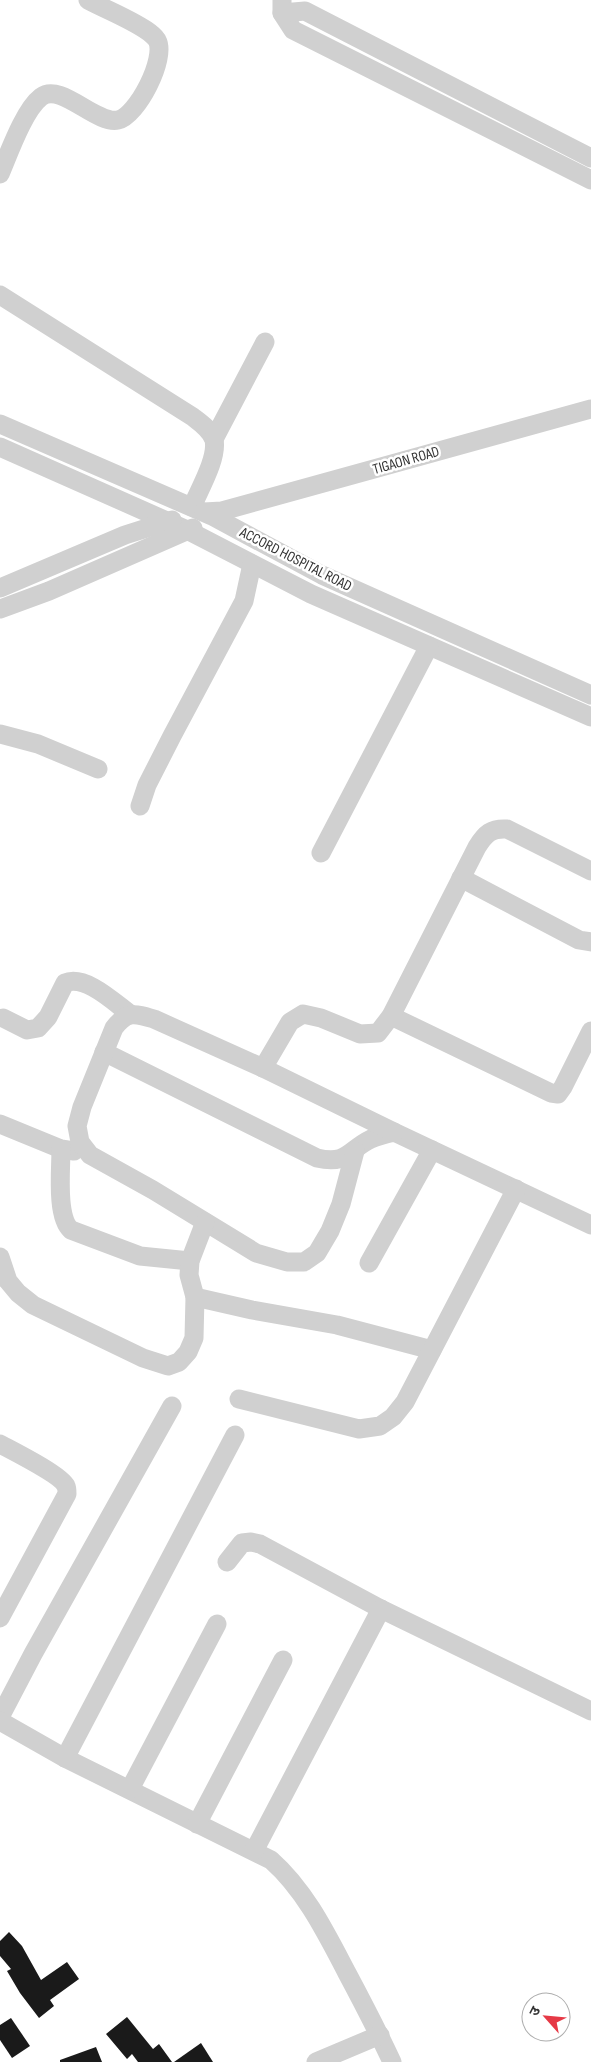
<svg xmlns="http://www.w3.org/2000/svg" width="591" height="2062" viewBox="0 0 591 2062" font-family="'Sofia Sans Condensed','Noto Sans Devanagari',sans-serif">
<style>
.building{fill:#1a1a1a}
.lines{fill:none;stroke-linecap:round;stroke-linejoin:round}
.minor{stroke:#d0d0d0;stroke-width:19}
.labels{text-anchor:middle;stroke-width:5;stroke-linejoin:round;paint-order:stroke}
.street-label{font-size:15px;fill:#333;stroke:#fff}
</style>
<rect width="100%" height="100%" fill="#fff"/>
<g class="building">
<polygon points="9,1932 22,1946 41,1980 67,1962 79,1979 50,2000 54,2006 39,2018 20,1993 7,1971 11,1969 0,1956 0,1941"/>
<polygon points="127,2017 153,2049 159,2044 172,2062 138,2062 132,2054 127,2059 106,2034"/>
<polygon points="11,2018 30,2046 12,2058 0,2040 0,2025"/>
<polygon points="201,2043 213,2062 174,2062"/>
<polygon points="96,2047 102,2062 60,2062 60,2060"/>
</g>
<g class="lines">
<g class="minor">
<polyline points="282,0 282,13 293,30 591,180"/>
<polyline points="282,13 305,11 591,158"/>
<path d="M0,174c9,-21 24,-64 41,-77 20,-15 55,28 77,23 19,-4 49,-62 39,-80 -2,-3 -8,-8 -11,-10 -18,-12 -39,-20 -58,-30"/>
<path d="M0,295l193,122c8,6 18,13 21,23 4,18 -15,50 -22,67"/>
<polyline points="0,424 212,516 322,575 591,695"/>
<polyline points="214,439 265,342"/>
<polyline points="0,447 187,530 311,594 591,717"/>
<polyline points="204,512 222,511 591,409"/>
<polyline points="0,588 125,535 172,520"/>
<polyline points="0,609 49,591 193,528"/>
<polyline points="0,734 38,744 98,769"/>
<polyline points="140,806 147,785 172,736 244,601 252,564"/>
<polyline points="321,853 429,646"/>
<polyline points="461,878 579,940 591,942"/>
<polyline points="391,1016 551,1093 558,1094 563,1087 591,1031"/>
<path d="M3,1018l24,12 11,-2 10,-11 17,-34c20,-9 50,20 65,31"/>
<path d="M104,1052l213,106c31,7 31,-8 54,-19 7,-3 15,-5 23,-7l197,93"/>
<path d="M263,1068l27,-46 13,-8 18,4 39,16 18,-1 13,-17 86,-169c8,-13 14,-19 30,-18l84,42"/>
<polyline points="0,1124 61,1149 74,1151"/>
<path d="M61,1149c0,20 -5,68 10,81l69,26 50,5"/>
<path d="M355,1151l-14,53 -11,27 -13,22 -13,9h-17l-31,-9 -103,-63 -63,-35 -10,-13 -3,-16 5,-19 32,-79c13,-17 20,-15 40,-9l109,49 131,64"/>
<polyline points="0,1257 8,1281 18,1293 33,1305 143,1358 168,1366 179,1362 188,1352 194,1338 195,1297 189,1275 190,1261 205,1222"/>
<polyline points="369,1263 432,1150"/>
<polyline points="195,1297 252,1310 337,1325 432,1350"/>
<polyline points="239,1399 359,1429 380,1426 393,1417 405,1402 516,1189"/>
<path d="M0,1444c13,7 61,31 66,42 1,2 1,6 1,8l-67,124"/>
<polyline points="227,1562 242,1543 251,1542 260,1544 381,1609 591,1711"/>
<polyline points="0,1717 33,1654 172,1406"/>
<path d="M0,1721l65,37 206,102c34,30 55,73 76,113 16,30 31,59 45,89"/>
<polyline points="65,1758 235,1435"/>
<polyline points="130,1789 217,1624"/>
<polyline points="197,1824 283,1660"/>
<polyline points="254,1851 381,1609"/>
<polyline points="316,2062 380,2035"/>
</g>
</g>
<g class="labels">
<g class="street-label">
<text transform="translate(406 460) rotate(-16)" y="5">TIGAON ROAD</text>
<text transform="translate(296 559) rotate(27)" y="5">ACCORD HOSPITAL ROAD</text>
</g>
</g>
<g transform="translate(546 2017) rotate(297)"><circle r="24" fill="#ffffff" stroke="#adadad"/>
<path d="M0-4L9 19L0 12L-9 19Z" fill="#e63946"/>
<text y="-8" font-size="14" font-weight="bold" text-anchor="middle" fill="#333333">उ</text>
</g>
</svg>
